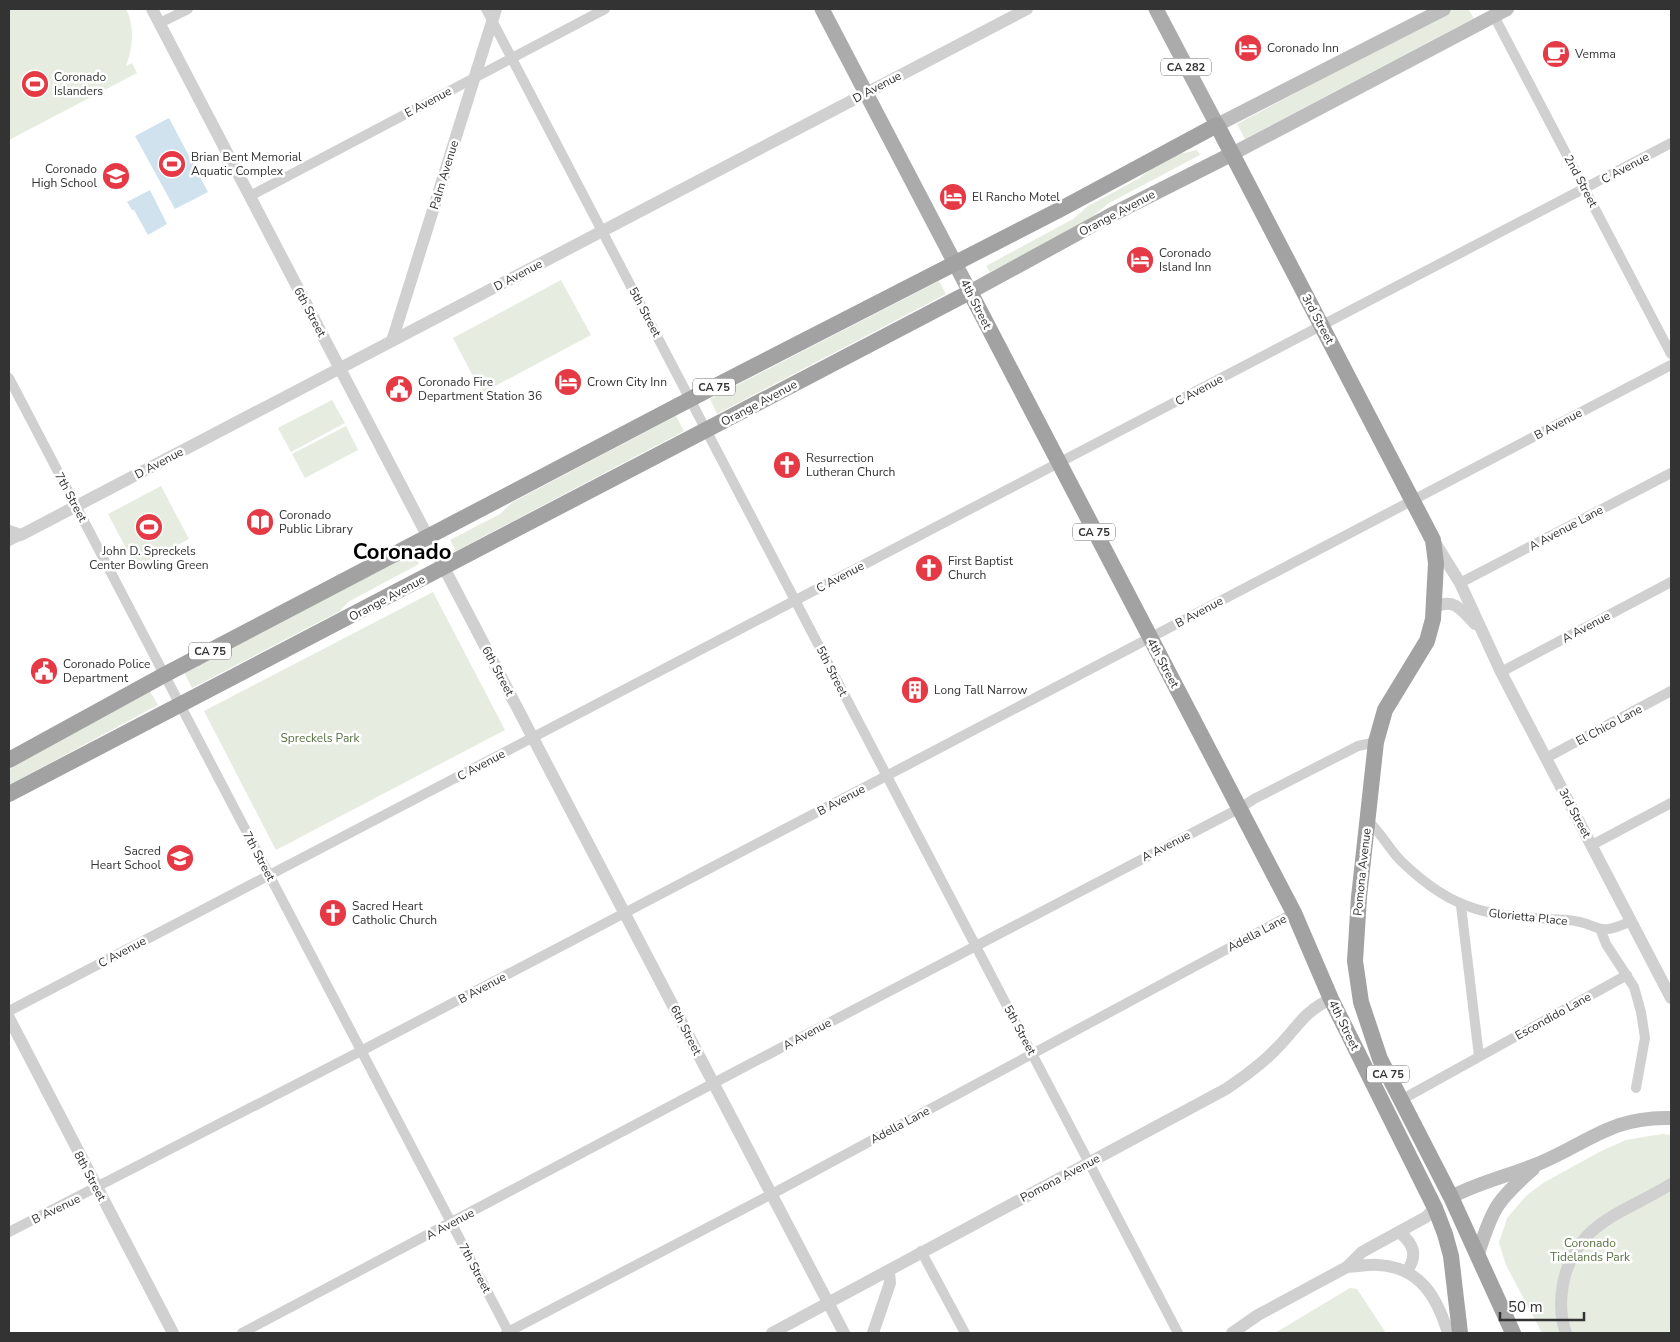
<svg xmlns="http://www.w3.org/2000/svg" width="1680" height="1342" viewBox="0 0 1680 1342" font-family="'Nunito Sans',sans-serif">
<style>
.green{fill:#e6ecdf}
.water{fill:#cfe2ee}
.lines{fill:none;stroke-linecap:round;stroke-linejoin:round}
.minor{stroke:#d0d0d0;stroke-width:10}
.tertiary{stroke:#d0d0d0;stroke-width:12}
.secondary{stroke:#bdbdbd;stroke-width:14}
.primary{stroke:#ababab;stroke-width:15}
.trunk{stroke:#a2a2a2;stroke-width:16}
.labels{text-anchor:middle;stroke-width:5;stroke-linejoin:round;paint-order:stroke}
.shield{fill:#fff;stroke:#707070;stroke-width:1}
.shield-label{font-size:11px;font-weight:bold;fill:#333}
.poi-label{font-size:12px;fill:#333;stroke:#fff;text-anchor:start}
.street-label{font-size:12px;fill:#333;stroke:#fff}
.park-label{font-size:12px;fill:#56703f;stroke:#fff}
.town-label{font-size:22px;font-weight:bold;fill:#000;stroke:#fff}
</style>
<rect width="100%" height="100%" fill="#fff"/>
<g class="green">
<path d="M9,9h117c9,17 7,39 0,57l6,-3 5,10 -128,67z"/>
<polygon points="1455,9 1468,9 1474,18 1245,139 1237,124"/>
<polygon points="1197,150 1200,155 1109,203 1086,222 990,272 986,266 1073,219 1088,206 1138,179 1158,164 1175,155"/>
<polygon points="561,280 591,335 482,393 453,338"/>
<polygon points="939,281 946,294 717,414 710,399"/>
<polygon points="332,400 345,423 291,452 278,428"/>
<polygon points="676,416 684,431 456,551 450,540 500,514 513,502"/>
<polygon points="346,426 358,450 305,478 292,454"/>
<polygon points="161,486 189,539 136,567 108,514"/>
<polygon points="414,553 419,564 348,602 340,611 192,688 184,672"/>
<polygon points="433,592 505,730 276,850 204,711"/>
<polygon points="150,691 158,705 9,785 9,770 29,754"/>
<polygon points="1662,1134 1671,1135 1671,1333 1542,1333 1506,1265 1499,1243 1507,1218 1526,1196 1543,1183 1601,1151 1626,1140"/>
<polygon points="1350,1288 1357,1289 1386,1333 1275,1333"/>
</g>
<g class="water">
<polygon points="169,118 208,192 175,209 135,136"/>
<polygon points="150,190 167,224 148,235 134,210 132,210 127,202"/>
</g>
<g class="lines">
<g class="minor">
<polyline points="486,9 1178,1333"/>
<polyline points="1494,16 1671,354"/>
<polyline points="160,23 188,9"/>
<polyline points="250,196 605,9"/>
<polyline points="9,378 509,1333"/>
<polyline points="9,541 21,535"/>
<polyline points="1460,583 1671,473"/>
<polyline points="1501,672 1671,582"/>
<polyline points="1546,758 1671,691"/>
<path d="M1367,820c14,12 21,28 34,41 56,54 91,55 166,59 33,2 27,19 64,1"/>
<polyline points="1592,845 1671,803"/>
<polyline points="1461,906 1479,1056"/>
<polyline points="1601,931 1606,944 1634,987 1641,1012 1645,1038 1636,1088"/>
<polyline points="9,1011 1671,143"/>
<polyline points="1410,1095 1627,975"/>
<polyline points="9,1232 361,1051 1671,365"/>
<polyline points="921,1251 965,1333"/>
<polyline points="242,1333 729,1075 1240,808 1254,799 1358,746 1376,742"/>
<polyline points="506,1333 772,1194 1294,913"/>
</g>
<g class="tertiary">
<polyline points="152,9 844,1333"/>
<polyline points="392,341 496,9"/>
<polyline points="9,531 21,535 1027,9"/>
<polyline points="1434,541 1460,583 1501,672 1671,998"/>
<path d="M1434,608c19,-11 27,1 41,16"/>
<polyline points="9,1018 173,1333"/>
<path d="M1399,1232c15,12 19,23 8,39"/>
<path d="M1347,1267c10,0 22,-3 31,-2 42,2 59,32 70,68"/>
<path d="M772,1333l454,-244c18,-12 36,-25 51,-41 20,-20 27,-37 54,-49"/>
<polyline points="873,1333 890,1283 889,1271"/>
<polyline points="1232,1333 1258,1315 1347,1267 1362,1252 1426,1217 1435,1208"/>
<path d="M1566,1333c-6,-16 -6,-32 -3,-49 12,-62 62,-71 108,-100"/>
</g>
<g class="secondary">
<polyline points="1217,125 1444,9"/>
<polyline points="1232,154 1507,9"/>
<path d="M1451,1197c28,-15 60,-22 89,-34 49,-21 73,-47 131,-45"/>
<path d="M1478,1254c14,-45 19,-54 55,-85"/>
</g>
<g class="primary">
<polyline points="822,9 970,292 1111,215 1232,154"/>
<polyline points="1156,9 1217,125"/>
</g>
<g class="trunk">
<polyline points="9,760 164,675 704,392 1059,210 1217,125 1433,540 1436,563 1433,619 1427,641 1385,710 1376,742 1359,897 1355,961 1361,1002 1380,1059 1451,1197 1513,1333"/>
<polyline points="9,794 970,292 1294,913 1331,999 1435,1208 1445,1234 1451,1256 1460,1333"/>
</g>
</g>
<defs>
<symbol id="hotel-disc" viewBox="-11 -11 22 22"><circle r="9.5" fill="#e63946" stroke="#fff"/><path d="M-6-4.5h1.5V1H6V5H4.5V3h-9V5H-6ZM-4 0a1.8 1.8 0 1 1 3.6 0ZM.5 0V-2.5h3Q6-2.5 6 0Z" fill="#fff"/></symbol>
<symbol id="cafe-disc" viewBox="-11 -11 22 22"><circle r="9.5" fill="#e63946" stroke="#fff"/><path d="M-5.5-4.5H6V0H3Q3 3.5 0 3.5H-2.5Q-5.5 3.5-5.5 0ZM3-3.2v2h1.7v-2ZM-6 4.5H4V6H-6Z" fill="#fff"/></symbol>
<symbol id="stadium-disc" viewBox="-11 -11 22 22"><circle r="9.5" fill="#e63946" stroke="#fff"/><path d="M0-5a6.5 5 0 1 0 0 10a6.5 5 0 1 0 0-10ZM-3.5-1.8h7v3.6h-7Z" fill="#fff"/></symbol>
<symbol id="school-disc" viewBox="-11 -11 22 22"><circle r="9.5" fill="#e63946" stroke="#fff"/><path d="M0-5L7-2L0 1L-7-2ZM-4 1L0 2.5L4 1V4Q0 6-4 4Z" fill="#fff"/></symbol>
<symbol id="civic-disc" viewBox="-11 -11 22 22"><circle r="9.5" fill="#e63946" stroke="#fff"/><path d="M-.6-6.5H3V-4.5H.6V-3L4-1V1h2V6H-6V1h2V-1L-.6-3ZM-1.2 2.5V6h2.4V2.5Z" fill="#fff"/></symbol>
<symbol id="church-disc" viewBox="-11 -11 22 22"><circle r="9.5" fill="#e63946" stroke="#fff"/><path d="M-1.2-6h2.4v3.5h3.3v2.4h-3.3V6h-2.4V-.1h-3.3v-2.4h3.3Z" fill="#fff"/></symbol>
<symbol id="library-disc" viewBox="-11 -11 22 22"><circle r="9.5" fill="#e63946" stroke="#fff"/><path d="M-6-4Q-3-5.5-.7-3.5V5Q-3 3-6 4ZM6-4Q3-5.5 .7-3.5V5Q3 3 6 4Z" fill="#fff"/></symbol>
<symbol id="building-disc" viewBox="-11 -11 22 22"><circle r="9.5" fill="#e63946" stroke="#fff"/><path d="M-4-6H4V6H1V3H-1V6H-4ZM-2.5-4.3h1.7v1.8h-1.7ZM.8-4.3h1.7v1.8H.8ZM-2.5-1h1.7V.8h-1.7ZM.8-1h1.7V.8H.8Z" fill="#fff"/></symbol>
</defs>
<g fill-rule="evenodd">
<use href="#hotel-disc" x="1232" y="32" width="32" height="32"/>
<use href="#cafe-disc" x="1540" y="38" width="32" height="32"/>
<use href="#stadium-disc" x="19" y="68" width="32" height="32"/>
<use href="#stadium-disc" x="156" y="148" width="32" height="32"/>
<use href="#school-disc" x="100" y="160" width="32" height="32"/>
<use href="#hotel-disc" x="937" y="181" width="32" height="32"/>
<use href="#hotel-disc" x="1124" y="244" width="32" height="32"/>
<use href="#hotel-disc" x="552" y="366" width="32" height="32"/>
<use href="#civic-disc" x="383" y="373" width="32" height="32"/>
<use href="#church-disc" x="771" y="449" width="32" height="32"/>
<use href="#library-disc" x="244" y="506" width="32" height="32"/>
<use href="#stadium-disc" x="133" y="511" width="32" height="32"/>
<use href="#church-disc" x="913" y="552" width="32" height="32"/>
<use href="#civic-disc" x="28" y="655" width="32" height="32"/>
<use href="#building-disc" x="899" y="674" width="32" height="32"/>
<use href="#school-disc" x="164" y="842" width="32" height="32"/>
<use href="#church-disc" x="317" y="897" width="32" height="32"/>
</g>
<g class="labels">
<g class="shield">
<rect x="1161" y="58.5" width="50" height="17" rx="4"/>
<rect x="693" y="378.5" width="42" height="17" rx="4"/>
<rect x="1073" y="523.5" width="42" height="17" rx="4"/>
<rect x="189" y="642.5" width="42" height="17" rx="4"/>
<rect x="1367" y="1065.5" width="42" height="17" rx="4"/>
</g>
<g class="shield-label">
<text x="1186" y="71">CA 282</text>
<text x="714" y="391">CA 75</text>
<text x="1094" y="536">CA 75</text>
<text x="210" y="655">CA 75</text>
<text x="1388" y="1078">CA 75</text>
</g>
<g class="poi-label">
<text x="1267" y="52">Coronado Inn</text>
<text x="1575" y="58">Vemma</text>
<text x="54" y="81">Coronado<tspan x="54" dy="14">Islanders</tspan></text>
<text x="191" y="161">Brian Bent Memorial<tspan x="191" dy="14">Aquatic Complex</tspan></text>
<text x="97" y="173" text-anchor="end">Coronado<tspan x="97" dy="14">High School</tspan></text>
<text x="972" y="201">El Rancho Motel</text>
<text x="1159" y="257">Coronado<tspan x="1159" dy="14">Island Inn</tspan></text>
<text x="418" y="386">Coronado Fire<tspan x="418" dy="14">Department Station 36</tspan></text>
<text x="587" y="386">Crown City Inn</text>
<text x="806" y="462">Resurrection<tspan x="806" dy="14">Lutheran Church</tspan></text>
<text x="279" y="519">Coronado<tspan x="279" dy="14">Public Library</tspan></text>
<text x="149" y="555" text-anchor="middle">John D. Spreckels<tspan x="149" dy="14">Center Bowling Green</tspan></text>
<text x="948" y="565">First Baptist<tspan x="948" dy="14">Church</tspan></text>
<text x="63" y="668">Coronado Police<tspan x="63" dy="14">Department</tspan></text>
<text x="934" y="694">Long Tall Narrow</text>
<text x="161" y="855" text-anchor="end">Sacred<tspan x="161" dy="14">Heart School</tspan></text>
<text x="352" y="910">Sacred Heart<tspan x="352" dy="14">Catholic Church</tspan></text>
</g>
<g class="street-label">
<text transform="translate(877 87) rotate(-28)" y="4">D Avenue</text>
<text transform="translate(428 102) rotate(-28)" y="4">E Avenue</text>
<text transform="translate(1625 168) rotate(-28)" y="4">C Avenue</text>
<text transform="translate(444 175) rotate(-73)" y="4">Palm Avenue</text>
<text transform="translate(1581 181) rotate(62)" y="4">2nd Street</text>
<text transform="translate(1117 213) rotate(-28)" y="4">Orange Avenue</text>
<text transform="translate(518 275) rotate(-28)" y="4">D Avenue</text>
<text transform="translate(976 304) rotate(63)" y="4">4th Street</text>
<text transform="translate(310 312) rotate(62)" y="4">6th Street</text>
<text transform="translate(645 312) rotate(62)" y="4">5th Street</text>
<text transform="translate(1318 319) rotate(62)" y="4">3rd Street</text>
<text transform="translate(1199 390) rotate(-28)" y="4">C Avenue</text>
<text transform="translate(759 403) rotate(-28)" y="4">Orange Avenue</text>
<text transform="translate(1558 424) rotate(-28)" y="4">B Avenue</text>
<text transform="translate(159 463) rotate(-28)" y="4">D Avenue</text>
<text transform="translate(71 497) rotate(62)" y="4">7th Street</text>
<text transform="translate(1566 528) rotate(-28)" y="4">A Avenue Lane</text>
<text transform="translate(840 577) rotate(-28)" y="4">C Avenue</text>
<text transform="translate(387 598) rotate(-28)" y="4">Orange Avenue</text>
<text transform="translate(1199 612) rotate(-28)" y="4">B Avenue</text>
<text transform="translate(1586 627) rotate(-28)" y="4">A Avenue</text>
<text transform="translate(1163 663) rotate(62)" y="4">4th Street</text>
<text transform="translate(498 671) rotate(62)" y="4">6th Street</text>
<text transform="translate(832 671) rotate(63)" y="4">5th Street</text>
<text transform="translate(1609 725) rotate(-28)" y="4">El Chico Lane</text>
<text transform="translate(481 765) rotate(-28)" y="4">C Avenue</text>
<text transform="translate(841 800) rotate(-28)" y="4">B Avenue</text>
<text transform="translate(1575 813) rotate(62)" y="4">3rd Street</text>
<text transform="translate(1166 846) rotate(-27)" y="4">A Avenue</text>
<text transform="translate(259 856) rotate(62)" y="4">7th Street</text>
<text transform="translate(1362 872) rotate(-84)" y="4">Pomona Avenue</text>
<text transform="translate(1528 917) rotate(6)" y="4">Glorietta Place</text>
<text transform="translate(1257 933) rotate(-28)" y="4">Adella Lane</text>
<text transform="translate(122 952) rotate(-28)" y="4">C Avenue</text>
<text transform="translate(482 988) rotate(-28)" y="4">B Avenue</text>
<text transform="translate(1553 1016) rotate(-29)" y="4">Escondido Lane</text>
<text transform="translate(1344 1025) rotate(64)" y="4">4th Street</text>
<text transform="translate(686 1030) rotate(63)" y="4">6th Street</text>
<text transform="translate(1020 1030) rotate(62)" y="4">5th Street</text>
<text transform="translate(807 1034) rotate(-28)" y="4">A Avenue</text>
<text transform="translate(900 1125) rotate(-28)" y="4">Adella Lane</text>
<text transform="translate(90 1176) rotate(62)" y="4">8th Street</text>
<text transform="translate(1060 1178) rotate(-28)" y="4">Pomona Avenue</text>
<text transform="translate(56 1209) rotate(-26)" y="4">B Avenue</text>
<text transform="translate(450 1224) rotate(-28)" y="4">A Avenue</text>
<text transform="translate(475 1268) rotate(62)" y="4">7th Street</text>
</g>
<g class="park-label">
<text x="320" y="742">Spreckels Park</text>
<text x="1590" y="1247">Coronado<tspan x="1590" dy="14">Tidelands Park</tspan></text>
</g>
<g class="town-label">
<text x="402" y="559">Coronado</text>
</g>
</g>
<rect width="1680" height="1342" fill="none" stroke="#333333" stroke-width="20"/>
<path d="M1500 1312v8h84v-8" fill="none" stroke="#333333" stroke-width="2.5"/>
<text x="1508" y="1312" font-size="15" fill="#333333" stroke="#ffffff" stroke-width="4" paint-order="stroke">50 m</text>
</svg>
